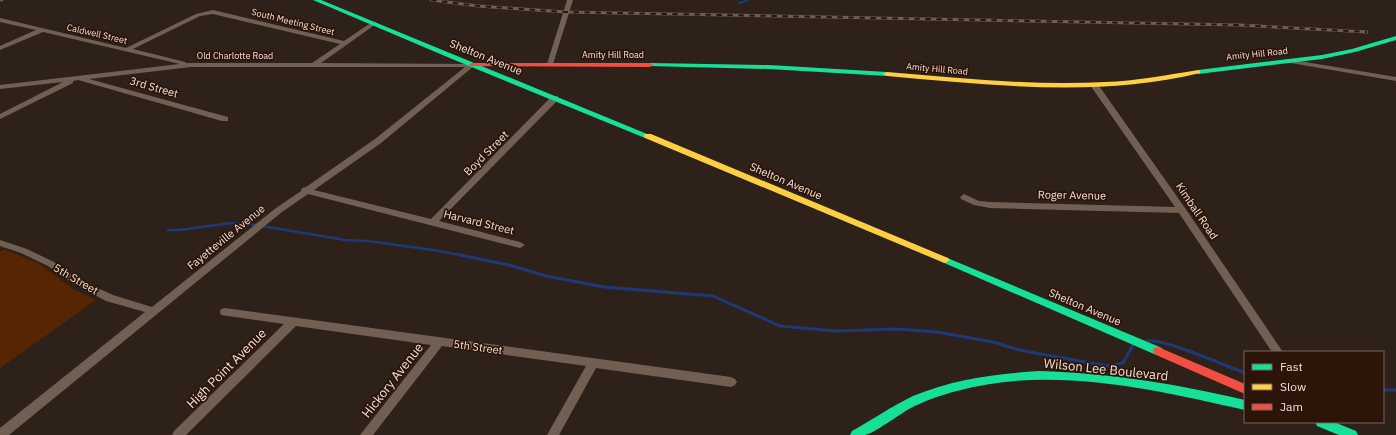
<svg xmlns="http://www.w3.org/2000/svg" width="1396" height="435" viewBox="0 0 1396 435" font-family="'IBM Plex Sans',sans-serif">
<style>
.green{fill:#582503}
.lines{fill:none;stroke-linecap:round;stroke-linejoin:round}
.stream-far2{stroke:#1d3978;stroke-width:2}
.stream-far1{stroke:#1d3978;stroke-width:2.5}
.stream{stroke:#1d3978;stroke-width:3}
.street{fill:#715f54;fill-rule:evenodd}
.fast{fill:#16e098;fill-rule:evenodd}
.slow{fill:#ffcf43;fill-rule:evenodd}
.jam{fill:#f24e42;fill-rule:evenodd}
.rail-casing{stroke:#6d5e56;stroke-width:3}
.rail{stroke:#2c1508;stroke-width:2;stroke-dasharray:5.5;stroke-linecap:butt}
.labels{text-anchor:middle;stroke-width:3.5;stroke-linejoin:round;paint-order:stroke}
.far-street-label{font-size:9px;fill:#f2e1d9;stroke:#2c1508}
.street-label{font-size:11px;fill:#f2e1d9;stroke:#2c1508}
.near-street-label{font-size:13px;fill:#f2e1d9;stroke:#2c1508}
</style>
<rect width="100%" height="100%" fill="#2e2119"/>
<polygon class="green" points="5,250 38,263 73,289 96,300 0,368 0,251"/>
<g class="lines">
<polyline class="stream-far2" points="739,3 749,0"/>
<g class="stream-far1">
<polyline points="262,226 345,240 368,241 434,250 465,256"/>
<polyline points="168,230 180,230 230,223 257,225"/>
</g>
<g class="stream">
<polyline points="460,255 509,265 546,276 604,287 713,296 780,326 836,331 896,329 937,332 993,342 1019,350 1107,366 1123,363 1133,345"/>
<path d="M1147,341c16,-3 79,25 98,32"/>
<polyline points="1383,390 1396,390"/>
</g>
<g class="street">
<polygon points="0,0 4,0 1,2"/>
<polygon points="567,0 573,0 553,64 550,66 548,65 547,64"/>
<path d="M213,10l131,31 28,-19h4v2l-55,39 153,1v2l-93,77 -67,47 117,29 121,-123h6v4l-119,121 81,21 5,3 -5,3 -212,-54 -26,18 -273,223h-9v-7l145,-116 -39,-11 -34,-18 -24,-17 -27,-13 -21,-7v-6l27,9 27,13 24,17 35,16 39,12 124,-99 25,-17 1,-3 4,-1 69,-48 90,-72h-274l-102,12 139,38v4h-6l-144,-41 -5,1v2l-73,36v-5l63,-32 -63,7v-4l180,-21 -137,-32 -43,18v-4l36,-16 -36,-8v-4l126,30 70,-34zM213,14l127,30 -28,19h-126l-1,-1 -52,-13 67,-33z"/>
<polygon points="1287,59 1396,77 1396,81 1285,62 1284,61"/>
<polygon points="1091,83 1097,83 1185,208 1283,352 1272,352 1179,213 990,208 974,205 961,199 960,197 964,194 979,201 990,202 1175,207 1090,85"/>
<polygon points="225,308 731,377 735,379 737,382 735,385 731,387 596,368 559,435 547,435 586,366 442,346 373,435 360,435 431,345 296,326 186,435 172,435 174,431 284,324 221,315 220,312 221,309"/>
</g>
<g class="fast">
<polygon points="313,0 321,0 652,136 648,138 645,138 452,59"/>
<polygon points="1396,36 1396,40 1355,52 1322,59 1198,74 1194,72 1198,70 1322,55 1352,49"/>
<polygon points="650,63 769,65 887,72 891,74 887,76 769,69 648,66 648,64"/>
<polygon points="945,257 1162,348 1163,351 1162,354 1158,355 1154,354 942,262 940,260 942,258"/>
<path d="M1039,371c73,2 136,13 206,29v10c-91,-21 -195,-45 -288,-19 -16,4 -33,10 -48,18 -9,5 -36,25 -44,26 -5,0 -10,0 -15,0l2,-4c20,-11 40,-25 61,-35 40,-17 83,-22 126,-25z"/>
<polygon points="1315,422 1334,422 1356,431 1358,435 1339,435 1317,426"/>
</g>
<g class="slow">
<path d="M1198,70l2,1v2c-102,25 -209,12 -313,3l-4,-2 4,-2c72,6 145,14 218,10 31,-1 62,-7 93,-12z"/>
<polygon points="645,134 651,134 948,258 950,260 945,263 942,262 645,138 644,136"/>
</g>
<g class="jam">
<polygon points="472,63 650,63 653,65 650,67 470,66 469,65"/>
<polygon points="1158,347 1245,384 1245,394 1154,354 1153,351 1154,348"/>
</g>
<defs>
<polyline id="rail" points="431,0 478,6 566,12 1239,25 1367,32"/>
</defs>
<use href="#rail" class="rail-casing"/>
<use href="#rail" class="rail"/>
</g>
<g class="labels">
<g class="far-street-label">
<text transform="translate(293 22) rotate(14)" y="3">South Meeting Street</text>
<text transform="translate(97 34) rotate(13)" y="3">Caldwell Street</text>
<text transform="translate(1257 54) rotate(-6)" y="3">Amity Hill Road</text>
<text x="613" y="58">Amity Hill Road</text>
<text x="235" y="59">Old Charlotte Road</text>
<text transform="translate(937 69) rotate(5)" y="3">Amity Hill Road</text>
</g>
<g class="street-label">
<text transform="translate(486 57) rotate(22)" y="4">Shelton Avenue</text>
<text transform="translate(154 87) rotate(16)" y="4">3rd Street</text>
<text transform="translate(486 153) rotate(-45)" y="4">Boyd Street</text>
<text transform="translate(786 181) rotate(23)" y="4">Shelton Avenue</text>
<text transform="translate(1072 195) rotate(1)" y="4">Roger Avenue</text>
<text transform="translate(1197 211) rotate(56)" y="4">Kimball Road</text>
<text transform="translate(479 222) rotate(14)" y="4">Harvard Street</text>
<text transform="translate(226 237) rotate(-39)" y="4">Fayetteville Avenue</text>
<text transform="translate(76 279) rotate(30)" y="4">5th Street</text>
<text transform="translate(1085 307) rotate(23)" y="4">Shelton Avenue</text>
<text transform="translate(478 347) rotate(8)" y="4">5th Street</text>
</g>
<g class="near-street-label">
<text transform="translate(226 368) rotate(-45)" y="5">High Point Avenue</text>
<text transform="translate(1106 369) rotate(6)" y="5">Wilson Lee Boulevard</text>
<text transform="translate(392 380) rotate(-52)" y="5">Hickory Avenue</text>
</g>
</g>
<rect x="1244" y="351" width="140" height="72" fill="#2c1508" stroke="#7b675c"/>
<rect x="1252" y="364" width="20" height="6" fill="#16e098" stroke="#7b675c"/>
<text x="1280" y="371" font-size="12" fill="#f2e1d9">Fast</text>
<rect x="1252" y="384" width="20" height="6" fill="#ffcf43" stroke="#7b675c"/>
<text x="1280" y="391" font-size="12" fill="#f2e1d9">Slow</text>
<rect x="1252" y="404" width="20" height="6" fill="#f24e42" stroke="#7b675c"/>
<text x="1280" y="411" font-size="12" fill="#f2e1d9">Jam</text>
</svg>
